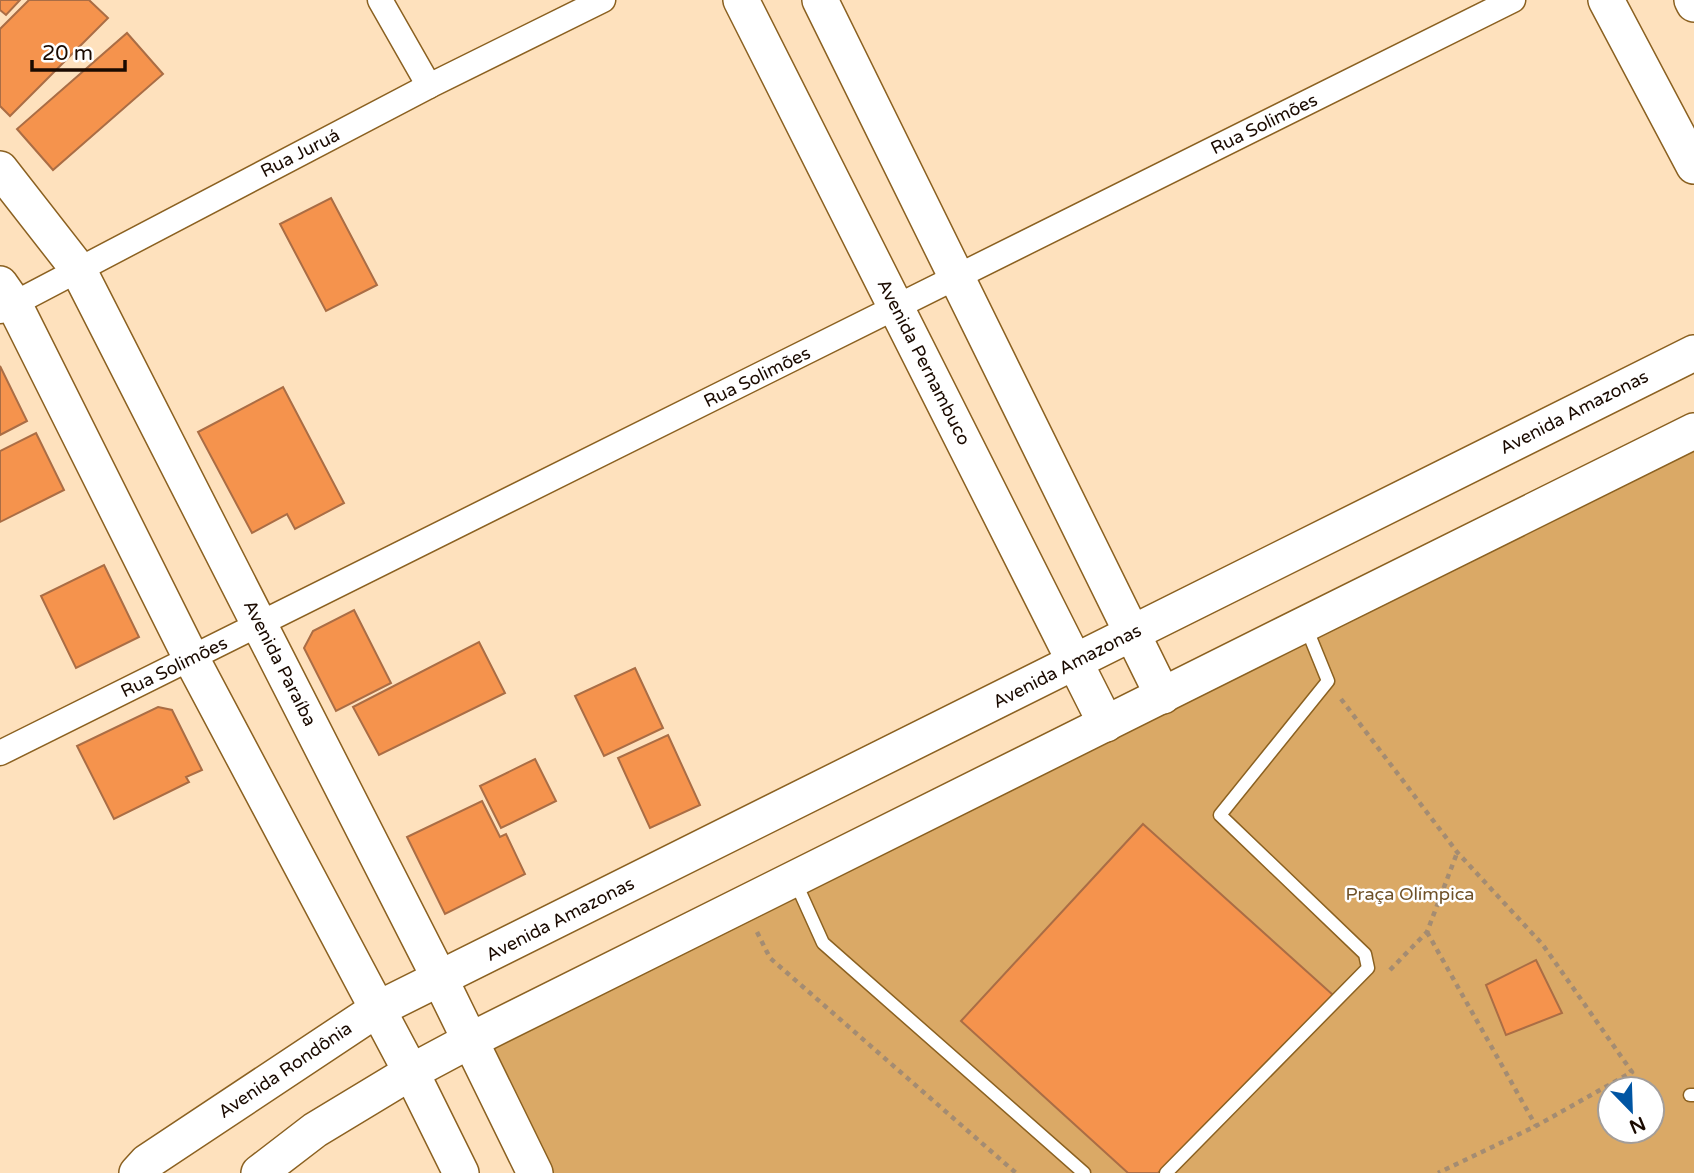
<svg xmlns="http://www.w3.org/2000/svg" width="1694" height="1173" viewBox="0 0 1694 1173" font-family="'Varela Round',sans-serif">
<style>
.green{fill:#daa966;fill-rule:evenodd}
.building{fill:#f5934d;stroke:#aa6d45;stroke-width:2}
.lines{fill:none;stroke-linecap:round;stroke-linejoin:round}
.lane-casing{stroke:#8b6121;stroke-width:15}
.street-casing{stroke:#8b6121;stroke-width:27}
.secondary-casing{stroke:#8b6121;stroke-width:38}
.path{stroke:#a48c72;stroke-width:4.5;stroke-dasharray:5 5;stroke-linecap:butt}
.lane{stroke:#fff;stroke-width:12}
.street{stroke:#fff;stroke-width:24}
.secondary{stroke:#fff;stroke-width:35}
.labels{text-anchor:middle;stroke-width:5;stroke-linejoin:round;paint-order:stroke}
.street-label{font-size:18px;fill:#1a0a00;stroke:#fff}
.park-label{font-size:18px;fill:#6f5128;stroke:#fff}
</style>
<rect width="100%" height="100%" fill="#fee1bd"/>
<path class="green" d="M1694,448v725h-1145l-62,-129zM1610,1089h42v42h-42z"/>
<g class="building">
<polygon points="0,0 20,0 6,15 0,10"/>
<polygon points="29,0 89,0 108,18 10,116 0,106 0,29"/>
<polygon points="127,33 163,74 53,170 17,129"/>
<polygon points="331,198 377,285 326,311 280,224"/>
<polygon points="0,366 27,421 0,435"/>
<polygon points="283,387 344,503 295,529 287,514 252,533 198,432"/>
<polygon points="36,433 64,490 0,522 0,451"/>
<polygon points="104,565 139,637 76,668 41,596"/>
<polygon points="354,610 391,683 336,711 304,648 313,631"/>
<polygon points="479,642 505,693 379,755 353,707"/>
<polygon points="635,668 663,728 604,756 575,696"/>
<polygon points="158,707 172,710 202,770 186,777 189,782 114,819 77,746"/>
<polygon points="668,735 700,805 650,828 618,758"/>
<polygon points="535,759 556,801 501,828 480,786"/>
<polygon points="482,801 500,837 506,834 525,874 445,914 407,837"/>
<polygon points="1143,824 1333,995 1158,1173 1128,1173 961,1021"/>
<polygon points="1536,960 1562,1013 1506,1035 1486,985"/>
</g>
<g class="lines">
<defs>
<g id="lane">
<polyline points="795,881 823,943 1084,1173"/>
<polyline points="1690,1095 1694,1095"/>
<polyline points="1166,1173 1368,968 1365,954 1220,815 1328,681 1306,627"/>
</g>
<g id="street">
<polyline points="380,0 429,86"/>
<polyline points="0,311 429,86 603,0"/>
<polyline points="0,753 1513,0"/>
</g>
<g id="secondary">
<polyline points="741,0 1106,724"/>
<polyline points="820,0 1163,696"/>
<polyline points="1606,0 1694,166"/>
<polyline points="1692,0 1694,4"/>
<polyline points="0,169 78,269 440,979 535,1173"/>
<polyline points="0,284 14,304 191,658 411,1072 461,1173"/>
<polyline points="137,1173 147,1162 376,1010 1694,353"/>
<path d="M259,1173l56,-43 96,-58 58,-31c409,-203 816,-408 1225,-610"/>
</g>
</defs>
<use href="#lane" class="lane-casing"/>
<use href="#street" class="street-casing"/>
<use href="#secondary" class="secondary-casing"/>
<g class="path">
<polyline points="1341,699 1457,852 1543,945 1632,1072 1536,1126 1438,1173"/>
<polyline points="757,932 770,958 1016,1173"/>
<polyline points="1427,932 1536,1126"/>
<polyline points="1390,970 1427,932 1457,853"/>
</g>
<use href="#lane" class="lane"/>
<use href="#street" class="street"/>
<use href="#secondary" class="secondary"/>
</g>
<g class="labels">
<g class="street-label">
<text transform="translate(1264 124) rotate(-26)" y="6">Rua Solimões</text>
<text transform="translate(300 153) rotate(-27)" y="6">Rua Juruá</text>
<text transform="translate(924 362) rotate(63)" y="6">Avenida Pernambuco</text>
<text transform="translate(757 377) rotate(-26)" y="6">Rua Solimões</text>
<text transform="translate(1574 412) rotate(-27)" y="6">Avenida Amazonas</text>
<text transform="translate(280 663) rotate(63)" y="6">Avenida Paraíba</text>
<text transform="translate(1067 666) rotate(-27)" y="6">Avenida Amazonas</text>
<text transform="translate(174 667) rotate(-26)" y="6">Rua Solimões</text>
<text transform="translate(560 919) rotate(-27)" y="6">Avenida Amazonas</text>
<text transform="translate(285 1070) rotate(-34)" y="6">Avenida Rondônia</text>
</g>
<g class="park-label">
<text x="1410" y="900">Praça Olímpica</text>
</g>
</g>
<g transform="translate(1631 1110) rotate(157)"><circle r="33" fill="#ffffff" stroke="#a39d99" stroke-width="2"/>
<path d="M0-5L12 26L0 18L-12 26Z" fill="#0055a3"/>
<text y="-10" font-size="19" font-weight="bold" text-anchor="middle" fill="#1a0a00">N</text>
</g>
<path d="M32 60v10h93v-10" fill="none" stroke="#1a0a00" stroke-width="3.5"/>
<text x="42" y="60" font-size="21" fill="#1a0a00" stroke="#ffffff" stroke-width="5" paint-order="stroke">20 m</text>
</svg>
